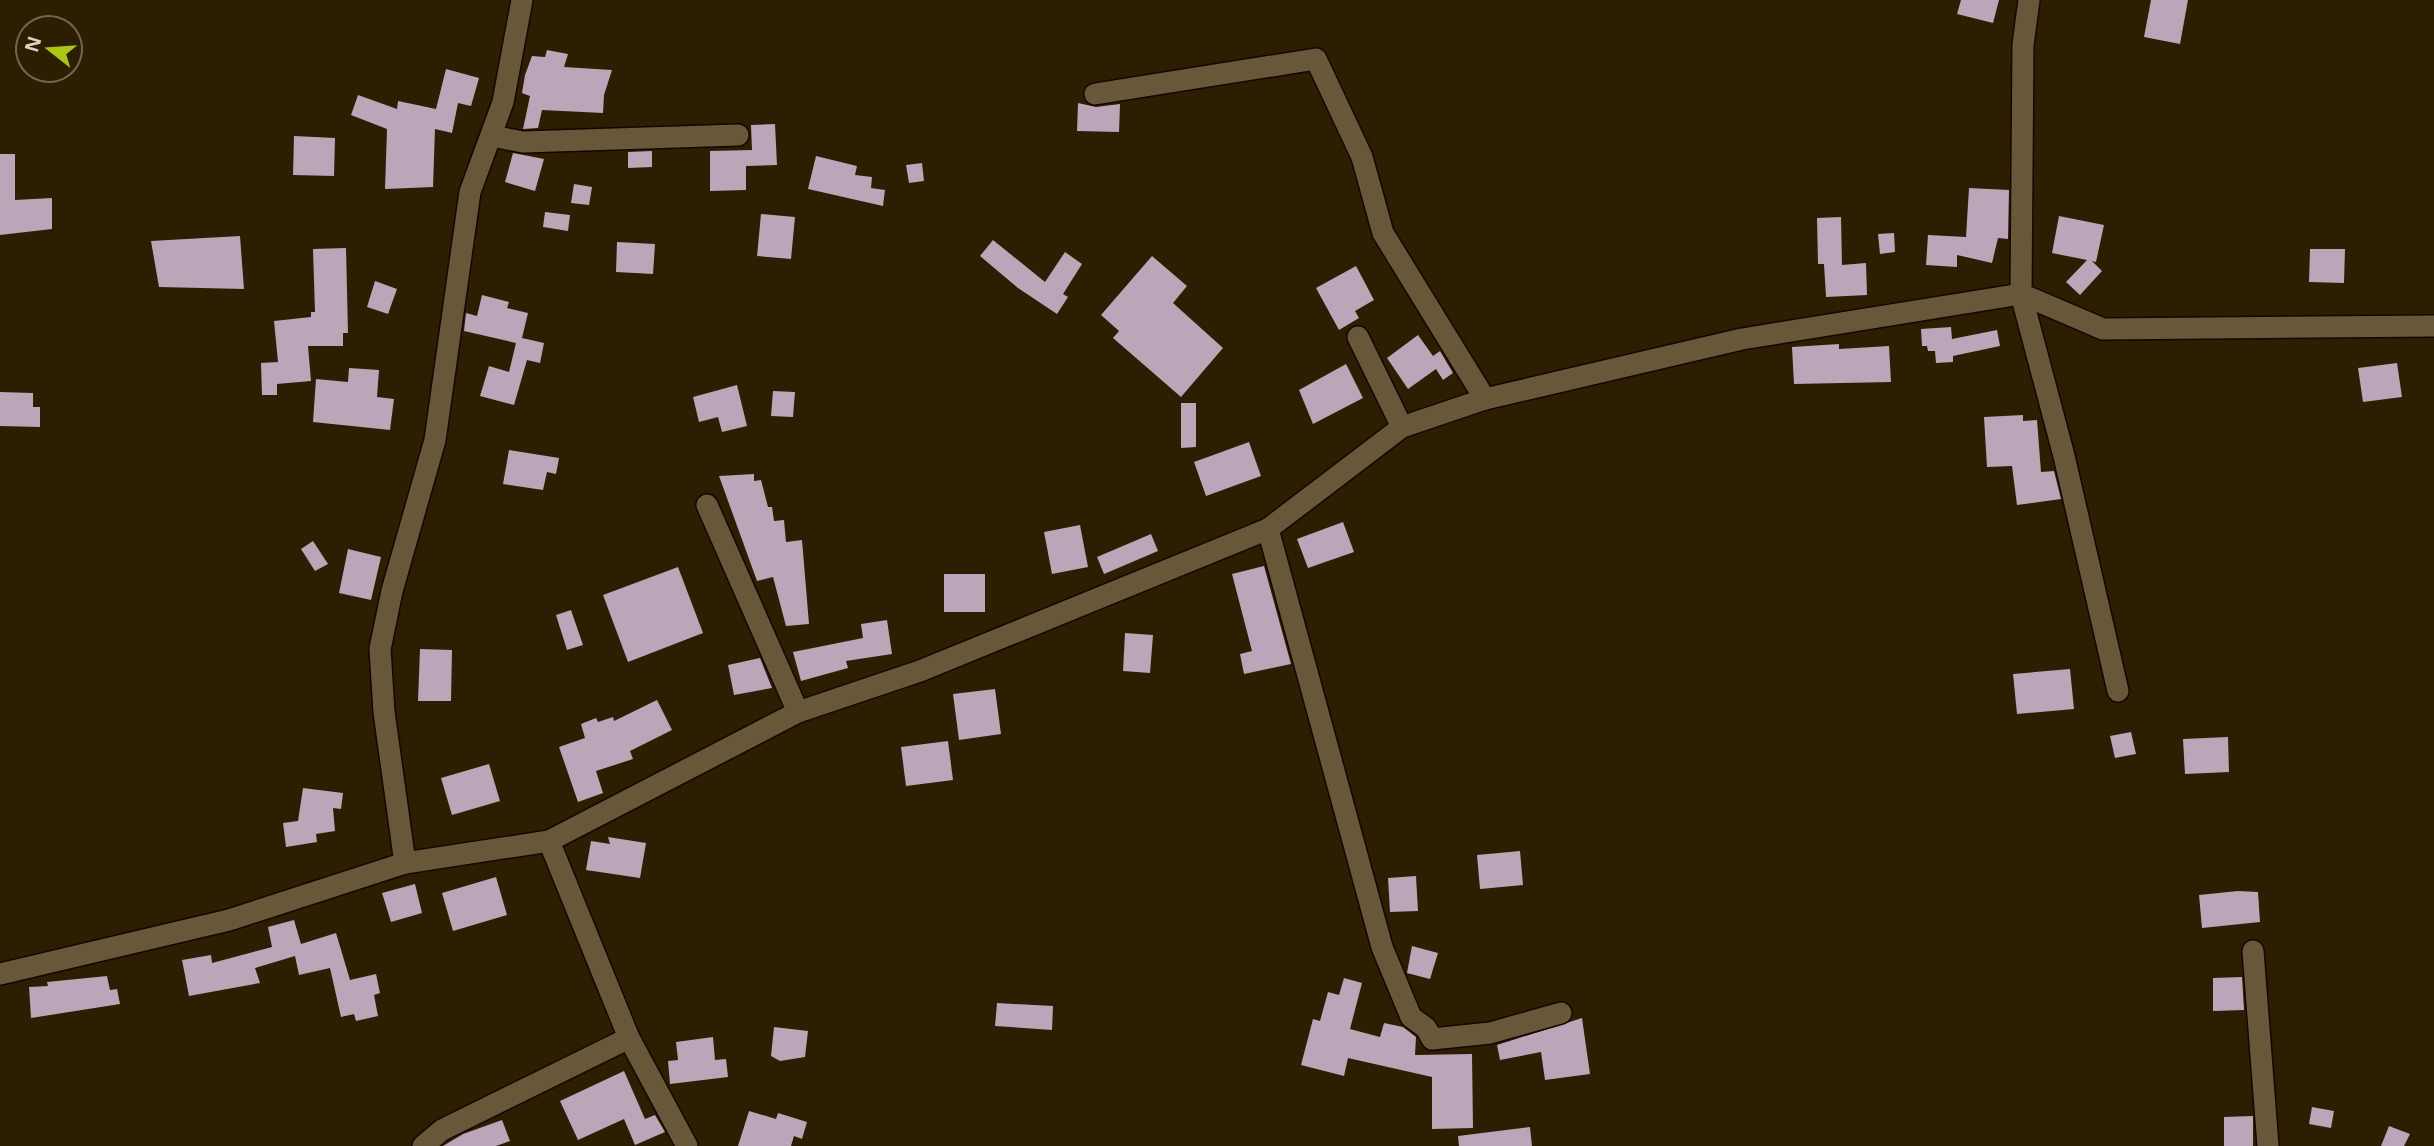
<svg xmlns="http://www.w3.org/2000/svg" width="2434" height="1146" viewBox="0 0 2434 1146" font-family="'Noto Sans',sans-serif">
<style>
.building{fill:#bca4b9}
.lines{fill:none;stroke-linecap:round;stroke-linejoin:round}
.street-casing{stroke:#130800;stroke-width:24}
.street{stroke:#69573a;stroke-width:21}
</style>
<rect width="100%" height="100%" fill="#2d1d01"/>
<g class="building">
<polygon points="1961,0 1999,0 1993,23 1957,14"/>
<polygon points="2151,0 2188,0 2180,44 2144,37"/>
<polygon points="547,50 568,54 564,67 612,70 604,95 603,113 542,110 538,128 523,129 530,96 522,93 525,75 532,56 545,57"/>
<polygon points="446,69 479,78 471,106 458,103 452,133 435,129 433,187 385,189 387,129 351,115 358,95 397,109 398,101 436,109"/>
<polygon points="1078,103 1096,107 1120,104 1119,132 1077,131"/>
<polygon points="775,124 777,165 746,166 746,190 710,191 710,151 752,150 751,125"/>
<polygon points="294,136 335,138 334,176 293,175"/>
<polygon points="652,151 652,167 628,168 628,152"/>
<polygon points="513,153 544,159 535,191 505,182"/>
<polygon points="0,154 15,154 15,200 52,198 52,229 0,235"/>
<polygon points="816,156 857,166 855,175 872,177 871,188 885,190 883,206 808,189"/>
<polygon points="922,163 924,181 909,183 906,165"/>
<polygon points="574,184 592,187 589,205 571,203"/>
<polygon points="1969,188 2009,190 2008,239 1998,238 1992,263 1957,255 1957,267 1926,265 1928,235 1966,237"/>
<polygon points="545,212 570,215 568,231 543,227"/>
<polygon points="761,214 795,217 791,259 757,256"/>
<polygon points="2059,216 2104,225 2096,262 2092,261 2102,271 2080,295 2066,282 2087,260 2052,253"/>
<polygon points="1841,217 1842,265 1866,263 1867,295 1826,297 1824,264 1818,264 1817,218"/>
<polygon points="1894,233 1895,252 1880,254 1878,234"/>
<polygon points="240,236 244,289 159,287 151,241"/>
<polygon points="993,240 1045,282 1065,252 1082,264 1063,294 1068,297 1057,314 1018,288 980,256"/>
<polygon points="617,242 655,244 653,274 616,272"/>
<polygon points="346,248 348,333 343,333 343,346 308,346 311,381 277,384 277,395 262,395 261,363 278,362 274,321 311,317 311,312 315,312 313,249"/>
<polygon points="2310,249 2345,249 2344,283 2309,282"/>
<polygon points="1152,256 1187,286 1173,303 1223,348 1181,397 1113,338 1119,331 1101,315"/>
<polygon points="1356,266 1374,300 1355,311 1359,318 1339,330 1316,288"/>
<polygon points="375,281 397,289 388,314 367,307"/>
<polygon points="482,295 509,302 507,308 528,313 522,338 544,343 540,363 527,360 514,405 480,396 489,366 509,372 516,343 464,331 466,313 477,316"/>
<polygon points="1951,327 1952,339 1997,330 2000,346 1953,356 1953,362 1936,363 1935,351 1928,351 1927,346 1922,346 1921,329"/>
<polygon points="1418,335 1433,356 1440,351 1453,373 1443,380 1436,369 1408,389 1387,358"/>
<polygon points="1839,344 1839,349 1889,346 1891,382 1794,384 1792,347"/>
<polygon points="2397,363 2402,397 2363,402 2358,368"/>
<polygon points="1346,364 1363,398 1313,424 1299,390"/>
<polygon points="349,368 379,370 377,397 394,399 390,430 313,422 316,379 348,382"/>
<polygon points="737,385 747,426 722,432 718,417 699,422 693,397"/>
<polygon points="773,391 795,392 793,417 771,416"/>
<polygon points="0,392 33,393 33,407 40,407 40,427 0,426"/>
<polygon points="1181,403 1196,403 1196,447 1181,448"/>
<polygon points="2023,415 2023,421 2037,420 2041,472 2054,471 2061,499 2017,505 2012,466 1987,467 1984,417"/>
<polygon points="1249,442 1261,476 1206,496 1194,462"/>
<polygon points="509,450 559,458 556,474 547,472 543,490 503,484"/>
<polygon points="754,474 754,481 761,480 768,507 772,507 774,521 784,520 786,542 802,540 809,624 786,626 773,577 757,581 719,476"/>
<polygon points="1343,522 1354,552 1308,568 1297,539"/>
<polygon points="1080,525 1088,567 1052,574 1044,532"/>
<polygon points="1151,534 1158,551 1104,574 1097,557"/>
<polygon points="313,541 328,564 315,571 301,549"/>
<polygon points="348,549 381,557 371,600 339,593"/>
<polygon points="1264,566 1291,664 1244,674 1240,654 1252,651 1232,574"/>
<polygon points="678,567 703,633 628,662 603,595"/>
<rect x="944" y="574" width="41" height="38"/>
<polygon points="571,610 583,645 567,650 556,615"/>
<polygon points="887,620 892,654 846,661 848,668 801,681 793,652 863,638 861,624"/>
<polygon points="1125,633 1153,635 1150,673 1123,671"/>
<polygon points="420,649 452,650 451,701 418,701"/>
<polygon points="760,658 772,688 734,695 728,665"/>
<polygon points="2070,669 2074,709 2017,714 2013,674"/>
<polygon points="995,689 1001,734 959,740 953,694"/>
<polygon points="657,700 672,730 630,751 633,759 596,771 603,793 578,802 559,747 585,738 581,724 596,718 598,722 613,717 614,721"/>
<polygon points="2131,732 2136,754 2115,758 2110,736"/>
<polygon points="2228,737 2229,772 2185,774 2183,739"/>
<polygon points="948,741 953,780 906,786 901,747"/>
<polygon points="489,764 500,801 452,815 441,778"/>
<polygon points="303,788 343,793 341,809 333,808 335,831 316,834 317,842 286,847 283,823 298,821"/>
<polygon points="608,837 646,843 640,878 586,870 591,841 610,844"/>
<polygon points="1520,851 1523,885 1480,889 1477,855"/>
<polygon points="1416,876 1418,911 1390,912 1388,878"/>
<polygon points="496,877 507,915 453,931 442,893"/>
<polygon points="415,884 422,913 391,922 382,893"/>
<polygon points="2238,891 2258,892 2260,922 2202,928 2199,895"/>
<polygon points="294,920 301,944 336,933 350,980 376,974 380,993 374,995 378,1016 356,1021 354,1014 341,1017 330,968 299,975 295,956 255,968 260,983 189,996 182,960 211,955 212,963 272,947 268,927"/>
<polygon points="1412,946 1438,953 1430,979 1407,973"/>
<polygon points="107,976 110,990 117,989 120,1004 31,1018 29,987 48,986 47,982"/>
<polygon points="2242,977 2244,1010 2213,1011 2213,978"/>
<polygon points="1344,978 1362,983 1350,1029 1380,1037 1384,1023 1403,1027 1416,1037 1415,1055 1472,1054 1473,1128 1432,1129 1432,1077 1348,1058 1344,1076 1301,1065 1313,1019 1320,1021 1328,992 1339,995"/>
<polygon points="997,1003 1053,1006 1052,1030 995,1026"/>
<polygon points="1582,1018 1590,1074 1545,1080 1541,1052 1500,1060 1497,1045"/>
<polygon points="774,1027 808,1031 805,1057 780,1061 771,1056"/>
<polygon points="713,1037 715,1060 726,1059 728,1077 670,1084 668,1061 678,1060 676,1042"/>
<polygon points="624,1071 645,1119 655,1115 665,1132 635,1145 624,1119 578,1140 560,1101"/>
<polygon points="2312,1107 2334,1111 2331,1128 2309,1124"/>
<polygon points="749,1111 776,1119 778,1113 807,1122 802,1139 794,1136 791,1146 738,1146"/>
<polygon points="2253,1116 2253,1146 2224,1146 2224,1117"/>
<polygon points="502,1120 510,1141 496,1146 443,1146 463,1134"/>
<polygon points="2389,1126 2410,1134 2404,1146 2381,1146"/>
<polygon points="1530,1127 1532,1146 1459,1146 1458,1136"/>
</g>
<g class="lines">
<defs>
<g id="street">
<polyline points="2029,0 2023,45 2021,294 2064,456 2118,691"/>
<polyline points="1095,94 1316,59 1362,157 1383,233 1485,399"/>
<polyline points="492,136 523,142 738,135"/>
<polyline points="1358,337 1402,427"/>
<polyline points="707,505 798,712"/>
<polyline points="1268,529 1382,947 1411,1017 1426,1028 1432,1039 1490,1033 1561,1013"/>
<polyline points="549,841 629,1038 687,1146"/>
<polyline points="405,863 384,712 380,649 392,591 435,440 470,192 503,102 522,0"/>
<polyline points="2253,951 2268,1146"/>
<polyline points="0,974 229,920 405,863 549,841 798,712 920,671 1268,529 1402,427 1485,399 1742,339 2021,294 2103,329 2434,326"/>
<polyline points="423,1146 442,1130 629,1038"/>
</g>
</defs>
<use href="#street" class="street-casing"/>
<use href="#street" class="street"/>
</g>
<g transform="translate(49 49) rotate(287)"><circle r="33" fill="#2d1d01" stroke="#73654e" stroke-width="2"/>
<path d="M0-5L12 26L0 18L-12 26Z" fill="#acc613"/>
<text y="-10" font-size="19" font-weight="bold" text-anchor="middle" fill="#ddd2c2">N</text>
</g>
</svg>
